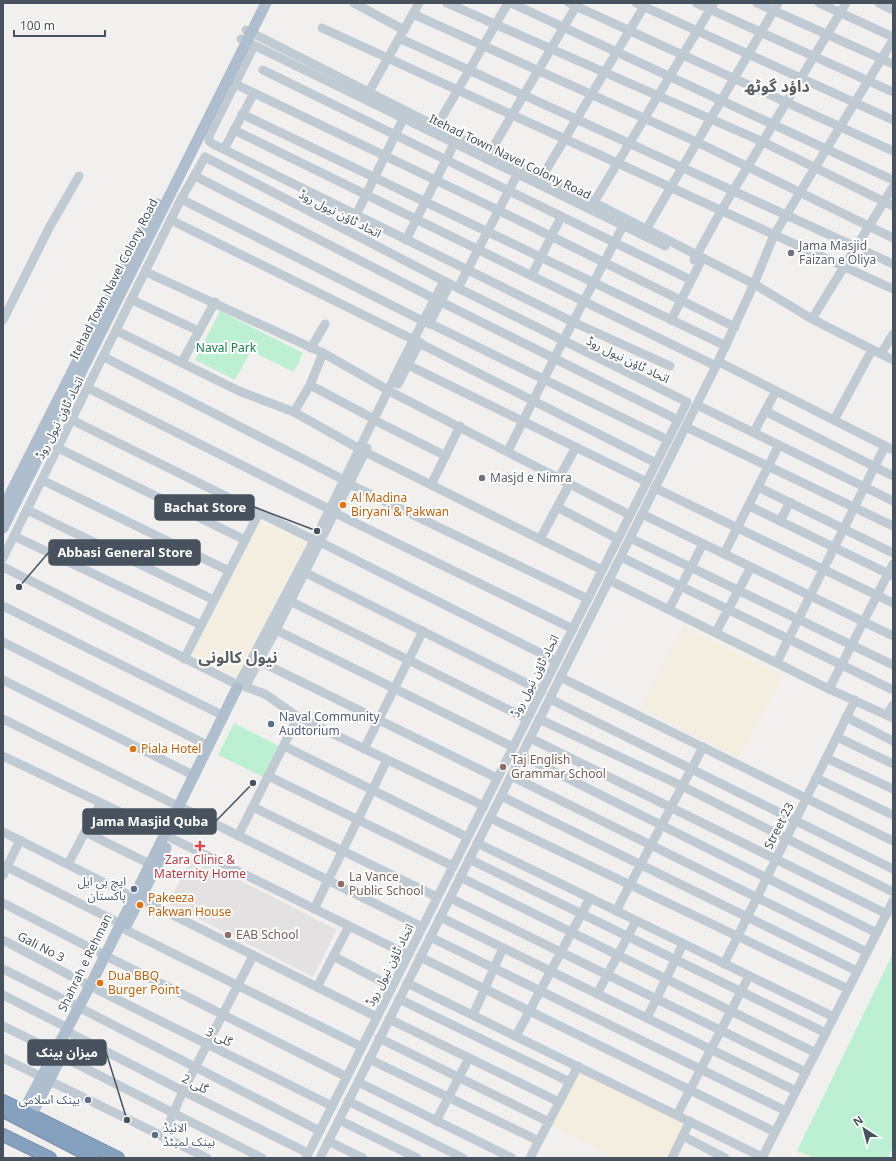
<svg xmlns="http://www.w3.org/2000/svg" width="896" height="1161" viewBox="0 0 896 1161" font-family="'Noto Sans','Noto Sans Arabic',sans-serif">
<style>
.education{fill:#e3e1e1}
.green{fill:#bdf0d2}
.sand{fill:#f3eee0}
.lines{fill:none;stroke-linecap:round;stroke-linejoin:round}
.highway-casing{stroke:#718cab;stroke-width:14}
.minor{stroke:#c0cad2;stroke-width:9}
.major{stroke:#afbecf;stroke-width:11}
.highway{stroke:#86a1bf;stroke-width:12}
.worship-dot{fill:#6b7280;stroke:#fff;stroke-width:1.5}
.food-dot{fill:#e8710a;stroke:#fff;stroke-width:1.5}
.service-dot{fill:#5c6f8a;stroke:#fff;stroke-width:1.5}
.education-dot{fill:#8d6e63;stroke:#fff;stroke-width:1.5}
.health-dot{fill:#e0444e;stroke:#fff;stroke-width:1.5}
.labels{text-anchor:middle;stroke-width:4;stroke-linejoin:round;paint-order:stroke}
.street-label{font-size:12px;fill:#47525e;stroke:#fff}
.worship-label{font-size:12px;fill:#5b616d;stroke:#fff;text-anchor:start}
.park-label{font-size:12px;fill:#15824d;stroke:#fff}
.food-label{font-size:12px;fill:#c56008;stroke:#fff;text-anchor:start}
.service-label{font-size:12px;fill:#4e5e75;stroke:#fff;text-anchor:start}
.education-label{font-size:12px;fill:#785e54;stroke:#fff;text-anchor:start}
.health-label{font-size:12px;fill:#be3a42;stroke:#fff}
.district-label{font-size:16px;font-weight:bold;fill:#5c6065;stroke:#fff}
.leader{fill:none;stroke:#47525e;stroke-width:1.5}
.callout-dot{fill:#47525e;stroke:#fff;stroke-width:1.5}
.callout{fill:#47525e;stroke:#47525e;stroke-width:1.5}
.callout-label{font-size:13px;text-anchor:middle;font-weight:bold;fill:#fff}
</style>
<rect width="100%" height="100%" fill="#f2f0ef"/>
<polygon class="education" points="193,856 337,930 313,977 168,903"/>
<g class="green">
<polygon points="220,311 303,353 294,372 251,351 235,380 195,360"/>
<polygon points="234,723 279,746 263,777 218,755"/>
<polygon points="893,953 893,1148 888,1158 815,1158 797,1151"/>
</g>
<g class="sand">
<polygon points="261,521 305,543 237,676 193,654"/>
<polygon points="684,625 782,675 739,759 641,709"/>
<polygon points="580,1071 685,1125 668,1158 614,1158 552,1126"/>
<polygon points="797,1151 815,1158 794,1158"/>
</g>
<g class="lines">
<defs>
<g id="highway">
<polyline points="3,1101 118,1158"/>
<polyline points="3,1111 94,1158"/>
<polyline points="3,1135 50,1158"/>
</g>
</defs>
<use href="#highway" class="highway-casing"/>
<g class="minor">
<polyline points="354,3 404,30"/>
<polyline points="447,3 763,142 893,206"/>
<polyline points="511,3 893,180"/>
<polyline points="569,3 893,151"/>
<polyline points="636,3 893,120"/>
<polyline points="696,3 893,92"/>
<polyline points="757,3 893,64"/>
<polyline points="819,3 893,37"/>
<polyline points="879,3 893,10"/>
<polyline points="413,14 697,142 893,238"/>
<polyline points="322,28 893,289"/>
<polyline points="246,30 489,153 593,202 697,255 754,284 812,319 893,360"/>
<polyline points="399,38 893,264"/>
<polyline points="241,39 665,246"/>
<polyline points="254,46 209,136 209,141 213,144 573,322 670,366"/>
<polyline points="263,70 691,280"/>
<polyline points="235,84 498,210 735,327"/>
<polyline points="366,97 419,3"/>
<polyline points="242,114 726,346"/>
<polyline points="234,130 716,366"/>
<polyline points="434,131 508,3"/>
<polyline points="224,149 254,93"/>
<polyline points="486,159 578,3"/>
<polyline points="195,176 435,299"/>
<polyline points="539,182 646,3"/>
<polyline points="181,199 423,321"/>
<polyline points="591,207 714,3"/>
<polyline points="356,215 403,119"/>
<polyline points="171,220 414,340"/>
<polyline points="643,235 778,3"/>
<polyline points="406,240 454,144"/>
<polyline points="694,260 721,211 846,3"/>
<polyline points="146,272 323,353 388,390"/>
<polyline points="532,275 561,217"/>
<polyline points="458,288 517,175"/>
<polyline points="132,300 199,331"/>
<polyline points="441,302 678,420"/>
<polyline points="812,319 893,187"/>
<polyline points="3,320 49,228 79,176"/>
<polyline points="671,320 700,263"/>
<polyline points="429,323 668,440"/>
<polyline points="429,324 450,284"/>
<polyline points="117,331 239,391 294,412 365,452 602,570"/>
<polyline points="419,343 656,463"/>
<polyline points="311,348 325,324"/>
<polyline points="881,354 893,334"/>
<polyline points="104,357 344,480"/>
<polyline points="182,362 215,302"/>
<polyline points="719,362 893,450"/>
<polyline points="408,365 647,482"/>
<polyline points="398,384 420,342"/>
<polyline points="310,385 374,419"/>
<polyline points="88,388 329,509"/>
<polyline points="393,393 630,515"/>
<polyline points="697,405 893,501"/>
<polyline points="765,411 893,476"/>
<polyline points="294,412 310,385 323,353"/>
<polyline points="72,420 314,540"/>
<polyline points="834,420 872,350"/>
<polyline points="378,422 446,456"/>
<polyline points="686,427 893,526"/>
<polyline points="754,432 776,391"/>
<polyline points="58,448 245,540"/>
<polyline points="508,451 563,341 623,226"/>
<polyline points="559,478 576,447"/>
<polyline points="42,480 229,571"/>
<polyline points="349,484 588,599"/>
<polyline points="431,485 460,426"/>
<polyline points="758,487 893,553"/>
<polyline points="655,488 893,603"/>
<polyline points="749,506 893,576"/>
<polyline points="557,507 618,539"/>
<polyline points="27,510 214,600"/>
<polyline points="335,513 573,629"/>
<polyline points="642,514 893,636"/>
<polyline points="780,521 790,502"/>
<polyline points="14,536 201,625"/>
<polyline points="630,538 893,665"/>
<polyline points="540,539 570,483"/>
<polyline points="320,542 556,661"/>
<polyline points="724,554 779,445"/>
<polyline points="621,557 893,690"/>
<polyline points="3,558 181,199 205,157 450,284 687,402 306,1158"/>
<polyline points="3,567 238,685"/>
<polyline points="304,572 542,691"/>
<polyline points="609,580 829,689 893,718"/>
<polyline points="290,601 527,719"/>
<polyline points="3,606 224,716"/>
<polyline points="669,609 703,544"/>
<polyline points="276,630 513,747"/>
<polyline points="716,632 751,567"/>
<polyline points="3,642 209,746"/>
<polyline points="184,659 259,513"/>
<polyline points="259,661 497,778"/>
<polyline points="777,662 885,446"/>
<polyline points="560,677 893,841"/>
<polyline points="3,680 195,776"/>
<polyline points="239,683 319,531 402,362 444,281"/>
<polyline points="246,685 276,630 367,448"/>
<polyline points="246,687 265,694 298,717 484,806"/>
<polyline points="829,689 893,564"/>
<polyline points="550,699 893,869"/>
<polyline points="887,715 893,705"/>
<polyline points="846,717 893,741"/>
<polyline points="3,719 180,807"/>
<polyline points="539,719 682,786 893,892"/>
<polyline points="837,737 893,764"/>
<polyline points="530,738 887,914"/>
<polyline points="284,746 467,837"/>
<polyline points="364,749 423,631"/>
<polyline points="521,755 877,933"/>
<polyline points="3,756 166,834"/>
<polyline points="826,758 893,789"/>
<polyline points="268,776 453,866"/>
<polyline points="511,776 867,952"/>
<polyline points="816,778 893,815"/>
<polyline points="501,796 857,971"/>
<polyline points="253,807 437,897"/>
<polyline points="185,809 422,927"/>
<polyline points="490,818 848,989"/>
<polyline points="3,832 133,897"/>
<polyline points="85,832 150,864"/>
<polyline points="238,836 298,717"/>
<polyline points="171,838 408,955"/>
<polyline points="477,843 834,1017"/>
<polyline points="469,859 826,1033"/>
<polyline points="68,864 100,804"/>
<polyline points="3,865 119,923"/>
<polyline points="3,875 20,840"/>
<polyline points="460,877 816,1053"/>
<polyline points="450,898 806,1072"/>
<polyline points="141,899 377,1017"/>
<polyline points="3,903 104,955"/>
<polyline points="314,909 387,760"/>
<polyline points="616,911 703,747"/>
<polyline points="440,917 796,1091"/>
<polyline points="124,929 362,1047"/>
<polyline points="430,937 786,1111"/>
<polyline points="3,940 90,986"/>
<polyline points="333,956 392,987"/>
<polyline points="420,957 775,1132"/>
<polyline points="110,958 347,1077"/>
<polyline points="724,964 855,700"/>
<polyline points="3,969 79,1007"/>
<polyline points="407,983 762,1157"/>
<polyline points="317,987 349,926"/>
<polyline points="96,989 332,1106"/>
<polyline points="597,994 636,921"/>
<polyline points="3,995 68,1028"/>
<polyline points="399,999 570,1082"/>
<polyline points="84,1010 320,1131"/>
<polyline points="473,1015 503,948"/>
<polyline points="647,1018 683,944"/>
<polyline points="389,1019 559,1102"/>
<polyline points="3,1026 56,1052"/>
<polyline points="72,1034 183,1091 308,1153"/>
<polyline points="516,1036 590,898"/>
<polyline points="379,1038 549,1122"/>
<polyline points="61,1056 262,1158"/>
<polyline points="3,1058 207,1158"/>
<polyline points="369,1059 539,1141"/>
<polyline points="358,1082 512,1158"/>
<polyline points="348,1101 463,1158"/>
<polyline points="677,1115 749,976"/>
<polyline points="339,1120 417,1158"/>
<polyline points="436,1121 469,1058"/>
<polyline points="683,1136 725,1158"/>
<polyline points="163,1137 183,1091 253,956"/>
<polyline points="328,1141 363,1158"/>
<polyline points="320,1158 716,366 754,284 774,235 893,40"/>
<polyline points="530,1158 578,1066"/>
<polyline points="672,1158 690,1121"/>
<polyline points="762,1158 893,901"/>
</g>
<g class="major">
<polyline points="3,508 157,204"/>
<polyline points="3,528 266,3"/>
<polyline points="127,924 166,848"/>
<polyline points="19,1119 90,986 237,688"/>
<polyline points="28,1122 60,1059"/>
</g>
<use href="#highway" class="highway"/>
</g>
<g class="worship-dot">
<circle cx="791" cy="253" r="4"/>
<circle cx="482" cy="478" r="4"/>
</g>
<g class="food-dot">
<circle cx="343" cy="505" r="4"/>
<circle cx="133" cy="749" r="4"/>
<circle cx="140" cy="905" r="4"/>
<circle cx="100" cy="983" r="4"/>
</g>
<g class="service-dot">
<circle cx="271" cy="724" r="4"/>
<circle cx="134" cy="889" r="4"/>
<circle cx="88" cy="1100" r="4"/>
<circle cx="155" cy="1135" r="4"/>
</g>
<g class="education-dot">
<circle cx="503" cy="767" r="4"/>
<circle cx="341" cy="884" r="4"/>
<circle cx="228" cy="935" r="4"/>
</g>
<path class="health-dot" d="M198 840h4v4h4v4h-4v4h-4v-4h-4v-4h4z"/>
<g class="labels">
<g class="street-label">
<text transform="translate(510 157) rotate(26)" y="4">Itehad Town Navel Colony Road</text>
<text transform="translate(340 214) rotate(27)" y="4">اتحاد ٹاؤن نیول روڈ</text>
<text transform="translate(114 279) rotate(-63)" y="4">Itehad Town Navel Colony Road</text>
<text transform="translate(628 360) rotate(26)" y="4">اتحاد ٹاؤن نیول روڈ</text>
<text transform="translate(60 418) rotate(-63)" y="4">اتحاد ٹاؤن نیول روڈ</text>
<text transform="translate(535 676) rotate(-63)" y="4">اتحاد ٹاؤن نیول روڈ</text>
<text transform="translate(779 826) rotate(-63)" y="4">Street 23</text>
<text transform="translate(41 947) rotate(27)" y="4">Gali No 3</text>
<text transform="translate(85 963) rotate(-64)" y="4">Shahrah e Rehman</text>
<text transform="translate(390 965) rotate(-63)" y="4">اتحاد ٹاؤن نیول روڈ</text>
<text transform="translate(219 1037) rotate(26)" y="4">گلی 3</text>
<text transform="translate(195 1084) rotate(27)" y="4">گلی 2</text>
</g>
<g class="worship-label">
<text x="799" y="250">Jama Masjid<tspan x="799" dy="14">Faizan e Oliya</tspan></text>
<text x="490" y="482">Masjd e Nimra</text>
</g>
<g class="park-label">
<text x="226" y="352">Naval Park</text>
</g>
<g class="food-label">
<text x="351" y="502">Al Madina<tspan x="351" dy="14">Biryani &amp; Pakwan</tspan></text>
<text x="141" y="753">Piala Hotel</text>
<text x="148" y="902">Pakeeza<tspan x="148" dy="14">Pakwan House</tspan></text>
<text x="108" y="980">Dua BBQ<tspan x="108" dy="14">Burger Point</tspan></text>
</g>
<g class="service-label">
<text x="279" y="721">Naval Community<tspan x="279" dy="14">Audtorium</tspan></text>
<text x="126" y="886" text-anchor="end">ایچ بی ایل<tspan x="126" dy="14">پاکستان</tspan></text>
<text x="80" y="1104" text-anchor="end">بینک اسلامی</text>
<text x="163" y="1132">الائیڈ<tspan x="163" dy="14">بینک لمیٹڈ</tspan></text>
</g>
<g class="education-label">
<text x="511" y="764">Taj English<tspan x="511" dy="14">Grammar School</tspan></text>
<text x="349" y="881">La Vance<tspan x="349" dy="14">Public School</tspan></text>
<text x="236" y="939">EAB School</text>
</g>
<g class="health-label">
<text x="200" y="864">Zara Clinic &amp;<tspan x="200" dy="14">Maternity Home</tspan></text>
</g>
<g class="district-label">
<text x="777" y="92">داؤد گوٹھ</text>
<text x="238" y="663">نیول کالونی</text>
</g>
</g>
<path class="leader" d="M317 531L254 507M19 587L49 552M253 783L216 821M127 1120L106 1052"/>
<g class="callout-dot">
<circle cx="317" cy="531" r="4"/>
<circle cx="19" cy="587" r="4"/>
<circle cx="253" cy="783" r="4"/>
<circle cx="127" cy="1120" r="4"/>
</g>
<g class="callout">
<rect x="155" y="495" width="99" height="25" rx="4"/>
<rect x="49" y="540" width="151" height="25" rx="4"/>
<rect x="83" y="809" width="133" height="25" rx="4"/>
<rect x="28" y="1040" width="78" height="25" rx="4"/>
</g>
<g class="callout-label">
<text x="205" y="512">Bachat Store</text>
<text x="125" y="557">Abbasi General Store</text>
<text x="150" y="826">Jama Masjid Quba</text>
<text x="67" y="1057">میزان بینک</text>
</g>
<rect width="896" height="1161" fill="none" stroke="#47525e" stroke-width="8"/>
<g transform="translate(864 1129) rotate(324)" stroke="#ffffff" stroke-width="3" paint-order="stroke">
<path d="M0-3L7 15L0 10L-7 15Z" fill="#47525e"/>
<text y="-6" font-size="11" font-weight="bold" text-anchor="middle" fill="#47525e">N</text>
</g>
<path d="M14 30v6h91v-6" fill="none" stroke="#47525e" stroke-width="2"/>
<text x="20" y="30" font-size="12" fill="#47525e" stroke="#ffffff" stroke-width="3" paint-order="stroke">100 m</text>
</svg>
